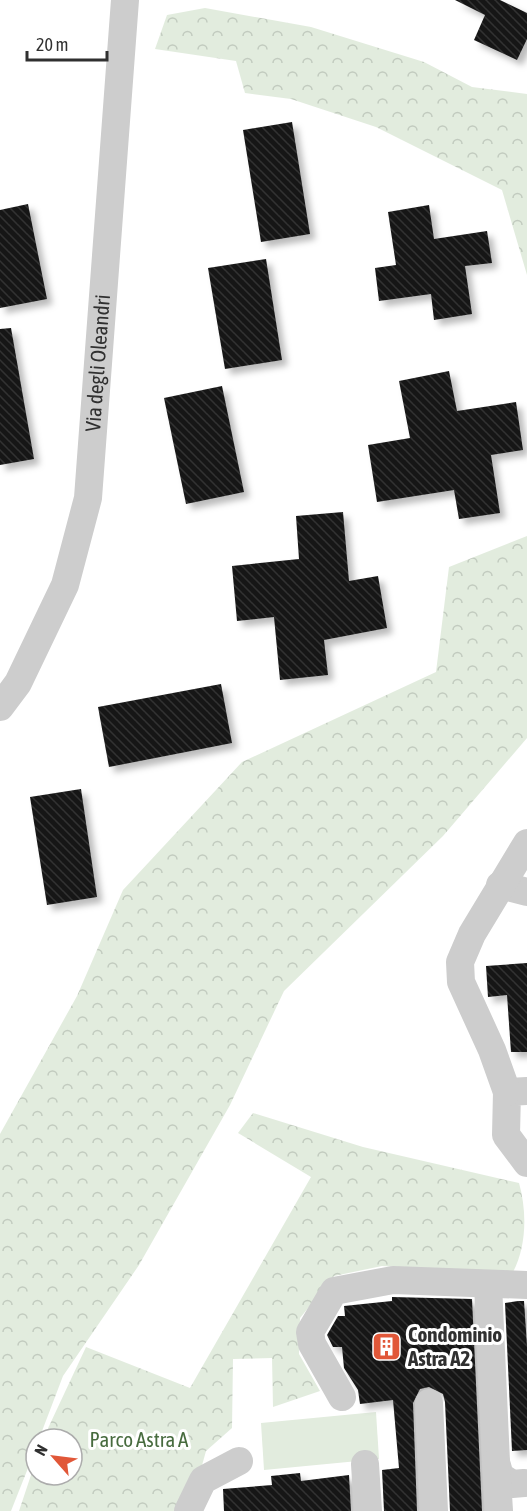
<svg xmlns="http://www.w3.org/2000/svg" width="527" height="1511" viewBox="0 0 527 1511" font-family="'Asap Condensed',sans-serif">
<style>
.park{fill:url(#park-crowns)}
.pitch{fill:#e2ecde}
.building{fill:url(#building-back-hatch);filter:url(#shadow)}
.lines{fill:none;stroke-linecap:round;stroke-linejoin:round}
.street{stroke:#cdcdcd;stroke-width:28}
.labels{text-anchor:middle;stroke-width:6;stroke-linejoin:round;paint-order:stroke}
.street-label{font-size:21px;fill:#303030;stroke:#fff}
.poi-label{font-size:21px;font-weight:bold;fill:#303030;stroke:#fff;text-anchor:start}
.park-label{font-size:21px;fill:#476b3e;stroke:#fff}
</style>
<defs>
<pattern id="park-crowns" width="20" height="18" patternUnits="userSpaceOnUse" patternTransform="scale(1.5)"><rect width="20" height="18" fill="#e2ecde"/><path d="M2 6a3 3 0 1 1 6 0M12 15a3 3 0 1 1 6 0" fill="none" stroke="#c2cbbf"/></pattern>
<pattern id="building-back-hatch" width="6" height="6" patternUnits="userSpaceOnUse" patternTransform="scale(1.5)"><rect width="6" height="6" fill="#171717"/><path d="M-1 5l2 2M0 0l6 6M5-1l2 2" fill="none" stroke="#303030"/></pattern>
<filter id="shadow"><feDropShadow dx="5.5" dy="5.5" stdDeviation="3" flood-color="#0004"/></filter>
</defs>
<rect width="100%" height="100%" fill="#fff"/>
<g class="park">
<polygon points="205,8 311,27 424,62 472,87 527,94 527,275 502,190 376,127 291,99 245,93 236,61 155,49 167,15"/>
<polygon points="527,536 527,738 443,836 284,991 230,1105 139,1265 63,1376 39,1439 36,1439 36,1448 11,1511 0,1511 0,1134 77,996 123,890 242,762 436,672 449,567"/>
<path d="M253,1113l110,34 156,36c8,28 8,64 -7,91l-130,-8 -48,10 -34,42 -1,36 21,37 -47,16 -1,-49 -39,1 -1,69 -26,23 -5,18 -22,42h-160l17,-51v15h36v-36h-29l43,-92 104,41 121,-211 -73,-44z"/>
</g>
<polygon class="pitch" points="376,1412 379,1459 264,1470 261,1423"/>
<g class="building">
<polygon points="455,0 500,0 527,13 527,39 517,60 474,40 485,15"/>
<polygon points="292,122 310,234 261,242 243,130"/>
<polygon points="28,204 47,299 0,308 0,210"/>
<polygon points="429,205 434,239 487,231 492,263 465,266 472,314 434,320 431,294 379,301 375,268 396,265 388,212"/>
<polygon points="266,259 282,360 225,369 208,268"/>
<polygon points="11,328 34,459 0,465 0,329"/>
<polygon points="449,371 457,411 516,402 523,450 491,455 500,513 459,519 454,490 377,502 368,445 410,438 399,381"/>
<polygon points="222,386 244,492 186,504 164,398"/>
<polygon points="343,512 349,581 378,576 387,628 324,640 328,675 280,680 274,617 237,621 232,566 299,559 296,516"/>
<polygon points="221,684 232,743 109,767 98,707"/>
<polygon points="81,789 97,897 47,905 30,797"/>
<polygon points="527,963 527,1052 511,1052 507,995 488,997 486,966"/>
<polygon points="392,1297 472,1299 482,1511 450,1511 445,1402 443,1394 429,1387 420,1389 413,1403 417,1511 384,1511 382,1470 399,1468 393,1400 360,1404 358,1390 344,1368 342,1347 333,1347 327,1335 338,1316 345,1316 344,1306 392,1301"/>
<polygon points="518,1301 524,1301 527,1346 527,1450 512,1451 505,1303"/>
<polygon points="300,1473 301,1481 349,1475 351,1511 224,1511 223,1489 272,1485 271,1476"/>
</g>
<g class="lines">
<g class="street">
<path id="s1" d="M0,707l18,-24 47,-98 23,-87 37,-498"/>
<polyline points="500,885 527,892"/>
<polyline points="527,1091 507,1092 506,1135 527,1163"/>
<polyline points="507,1092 492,1050 461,982 460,962 472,934 527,843"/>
<polyline points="488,1284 496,1462 500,1476 512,1484 524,1483"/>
<polyline points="342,1397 312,1344 310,1332 334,1291 393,1280 527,1285"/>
<polyline points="429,1403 434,1511"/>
<polyline points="496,1462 499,1511"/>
<polyline points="365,1464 368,1511"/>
<polyline points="188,1511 203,1480 239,1461"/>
</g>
</g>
<defs>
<symbol id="building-square" viewBox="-11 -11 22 22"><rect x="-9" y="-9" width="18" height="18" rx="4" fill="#e15738" stroke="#fff"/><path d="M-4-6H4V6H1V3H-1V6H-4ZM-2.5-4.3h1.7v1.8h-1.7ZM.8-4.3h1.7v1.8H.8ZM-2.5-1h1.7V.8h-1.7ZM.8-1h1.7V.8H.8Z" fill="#fff"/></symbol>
</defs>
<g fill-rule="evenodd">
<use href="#building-square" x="370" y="1330" width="33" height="33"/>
</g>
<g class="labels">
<g class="street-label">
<text dy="7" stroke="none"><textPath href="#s1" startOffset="364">Via degli Oleandri</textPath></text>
</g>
<g class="poi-label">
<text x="408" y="1342">Condominio<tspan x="408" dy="24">Astra A2</tspan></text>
</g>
<g class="park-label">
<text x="139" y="1447">Parco Astra A</text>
</g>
</g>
<g transform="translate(54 1457) rotate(298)"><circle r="28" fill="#ffffff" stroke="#acacac" stroke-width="1.5"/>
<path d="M0-4.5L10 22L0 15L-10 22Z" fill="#e15738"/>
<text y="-9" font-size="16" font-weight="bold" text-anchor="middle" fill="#303030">N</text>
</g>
<path d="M27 51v9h80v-9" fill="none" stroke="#303030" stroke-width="3"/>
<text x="36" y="51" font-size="18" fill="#303030" stroke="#ffffff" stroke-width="4.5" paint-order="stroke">20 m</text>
</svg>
